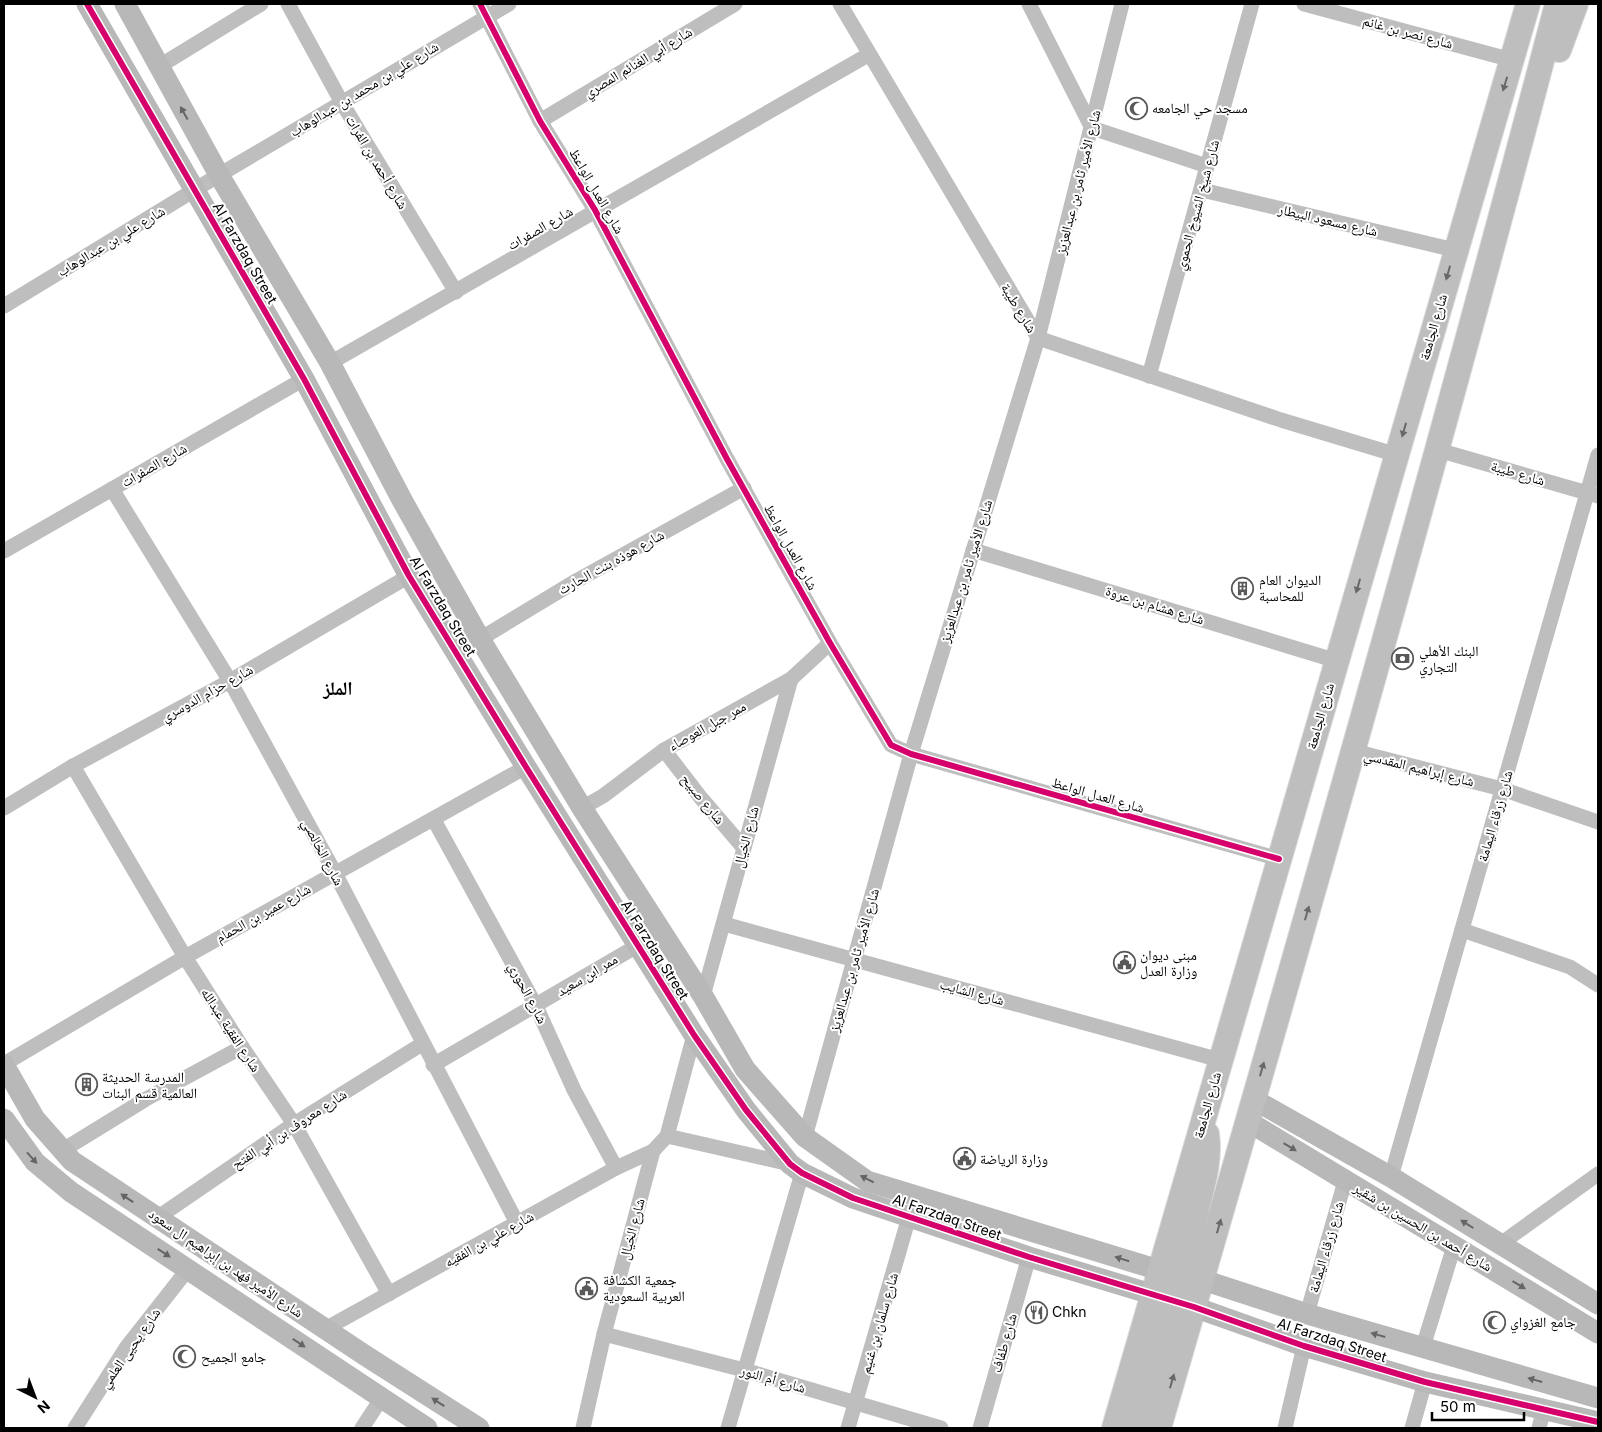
<svg xmlns="http://www.w3.org/2000/svg" width="1602" height="1432" viewBox="0 0 1602 1432" font-family="Inter,'Noto Naskh Arabic',sans-serif">
<style>
.lines{fill:none;stroke-linecap:round;stroke-linejoin:round}
.primary-casing{stroke:#dbdbdb;stroke-width:26}
.street{stroke:#bebebe;stroke-width:15}
.secondary{stroke:#b8b8b8;stroke-width:21}
.primary{stroke:#bebebe;stroke-width:24}
.cycleway-casing{stroke:#fff;stroke-width:9}
.cycleway{stroke:#d6006c;stroke-width:6}
.oneway{fill:#686868}
.oneway2{fill:#656565}
.labels{text-anchor:middle;stroke-width:4;stroke-linejoin:round;paint-order:stroke}
.street-label{font-size:14px;fill:#000;stroke:#fff}
.poi-label{font-size:14px;fill:#000;stroke:#fff;text-anchor:start}
.district-label{font-size:19px;font-weight:bold;fill:#000;stroke:#fff}
</style>
<rect width="100%" height="100%" fill="#fff"/>
<g class="lines">
<defs>
<g id="primary">
<polyline points="1559,50 1576,4"/>
<polyline points="1114,1428 1528,4"/>
<path d="M1138,1428c16,-72 41,-142 58,-215 6,-25 15,-52 11,-79"/>
<path d="M1159,1428c137,-473 273,-947 398,-1424"/>
</g>
</defs>
<use href="#primary" class="primary-casing"/>
<g class="street">
<polyline points="288,4 342,103 456,292"/>
<polyline points="480,4 540,121 595,210 727,459 830,643 891,745 911,754 1279,859"/>
<polyline points="840,4 1038,338 1281,420 1397,455"/>
<polyline points="1029,4 1092,128 1207,166"/>
<polyline points="1304,4 1512,60"/>
<polyline points="158,67 261,4"/>
<polyline points="540,121 735,4"/>
<polyline points="1202,190 1455,250"/>
<polyline points="4,306 219,175 509,4"/>
<polyline points="330,363 868,55"/>
<polyline points="1149,376 1252,4"/>
<polyline points="1438,450 1598,496"/>
<polyline points="112,489 230,681 335,873 517,1223"/>
<polyline points="973,550 1337,661"/>
<polyline points="4,551 304,379"/>
<polyline points="480,639 576,581 744,488"/>
<polyline points="664,750 701,798 743,847"/>
<polyline points="1354,751 1502,789 1598,822"/>
<polyline points="73,766 185,957 242,1047 294,1124 389,1294"/>
<polyline points="4,808 73,766 230,681 409,576"/>
<polyline points="582,808 603,796 664,750 791,679 830,643"/>
<polyline points="434,820 536,1006 574,1090 616,1168"/>
<polyline points="724,924 1220,1060"/>
<polyline points="1462,930 1570,967 1598,985"/>
<polyline points="703,996 791,679"/>
<polyline points="4,1064 185,957 526,767"/>
<polyline points="433,1065 637,946"/>
<polyline points="667,1136 790,1164"/>
<polyline points="805,1137 911,754 1038,338 1122,4"/>
<polyline points="63,1150 146,1099 242,1047"/>
<polyline points="1391,1177 1598,455"/>
<polyline points="157,1218 294,1124 422,1044"/>
<polyline points="1499,1245 1598,1174"/>
<polyline points="1307,1314 1345,1181"/>
<polyline points="325,1329 616,1168 653,1151"/>
<polyline points="604,1334 744,1370 941,1428"/>
<polyline points="1423,1347 1454,1246"/>
<polyline points="75,1428 126,1348 188,1269"/>
<polyline points="362,1428 381,1399"/>
<polyline points="583,1428 604,1334 653,1151 667,1136 694,1035"/>
<polyline points="728,1428 802,1173"/>
<polyline points="848,1428 909,1217"/>
<polyline points="980,1428 1029,1257"/>
<polyline points="1285,1428 1304,1346"/>
<polyline points="1412,1428 1425,1382"/>
<polyline points="1539,1428 1544,1408"/>
</g>
<g class="secondary">
<polyline points="87,4 304,379 409,576 526,767 694,1035 746,1110 790,1164 802,1173 853,1198 1029,1257 1194,1307 1304,1346 1425,1382 1598,1422"/>
<polyline points="125,4 219,175 330,363 402,500 480,639 582,808 703,996 745,1069 805,1137 867,1181 1159,1270 1203,1280 1307,1314 1598,1398"/>
<polyline points="4,1065 35,1119 72,1161 366,1356 479,1428"/>
<polyline points="1253,1099 1391,1177 1598,1304"/>
<polyline points="4,1119 35,1162 71,1192 427,1428"/>
<polyline points="1249,1122 1598,1333"/>
</g>
<use href="#primary" class="primary"/>
<defs>
<g id="cycleway">
<polyline points="87,4 304,379 409,576 526,767 694,1035 746,1110 790,1164 802,1173 853,1198 1029,1257 1194,1307 1304,1346 1425,1382 1598,1422"/>
<polyline points="480,4 540,121 595,210 727,459 830,643 891,745 911,754 1279,859"/>
</g>
</defs>
<use href="#cycleway" class="cycleway-casing"/>
<use href="#cycleway" class="cycleway"/>
</g>
<defs><path id="oneway-solid" d="M-6-.8H1V-3.2L6.5 0L1 3.2V.8H-6Z" transform="scale(1.25)"/></defs>
<g class="oneway">
<use href="#oneway-solid" transform="translate(1505 84) rotate(107)"/>
<use href="#oneway-solid" transform="translate(1448 273) rotate(106)"/>
<use href="#oneway-solid" transform="translate(1404 430) rotate(106)"/>
<use href="#oneway-solid" transform="translate(1358 586) rotate(106)"/>
<use href="#oneway-solid" transform="translate(1307 913) rotate(-74)"/>
<use href="#oneway-solid" transform="translate(1262 1069) rotate(-74)"/>
<use href="#oneway-solid" transform="translate(1219 1226) rotate(-74)"/>
<use href="#oneway-solid" transform="translate(1172 1381) rotate(-74)"/>
</g>
<g class="oneway2">
<use href="#oneway-solid" transform="translate(184 113) rotate(-119)"/>
<use href="#oneway-solid" transform="translate(1290 1147) rotate(31)"/>
<use href="#oneway-solid" transform="translate(32 1158) rotate(48)"/>
<use href="#oneway-solid" transform="translate(867 1179) rotate(-153)"/>
<use href="#oneway-solid" transform="translate(127 1198) rotate(-146)"/>
<use href="#oneway-solid" transform="translate(1467 1224) rotate(-148)"/>
<use href="#oneway-solid" transform="translate(164 1253) rotate(33)"/>
<use href="#oneway-solid" transform="translate(1122 1259) rotate(-163)"/>
<use href="#oneway-solid" transform="translate(1519 1285) rotate(31)"/>
<use href="#oneway-solid" transform="translate(1378 1335) rotate(-164)"/>
<use href="#oneway-solid" transform="translate(299 1343) rotate(33)"/>
<use href="#oneway-solid" transform="translate(1535 1380) rotate(-164)"/>
<use href="#oneway-solid" transform="translate(438 1402) rotate(-147)"/>
</g>
<defs>
<symbol id="mosque-ring" viewBox="-11 -11 22 22"><circle r="9.5" fill="#fff" stroke="#595959" stroke-width="1.5"/><path d="M3.5-4.9A6 6 0 1 0 3.5 4.9A5 5 0 1 1 3.5-4.9Z" fill="#595959"/></symbol>
<symbol id="building-ring" viewBox="-11 -11 22 22"><circle r="9.5" fill="#fff" stroke="#595959" stroke-width="1.5"/><path d="M-4-6H4V6H1V3H-1V6H-4ZM-2.5-4.3h1.7v1.8h-1.7ZM.8-4.3h1.7v1.8H.8ZM-2.5-1h1.7V.8h-1.7ZM.8-1h1.7V.8H.8Z" fill="#595959"/></symbol>
<symbol id="bank-ring" viewBox="-11 -11 22 22"><circle r="9.5" fill="#fff" stroke="#595959" stroke-width="1.5"/><path d="M-6-4H6V4H-6ZM0-2.3a2.3 2.3 0 1 0 0 4.6a2.3 2.3 0 1 0 0-4.6Z" fill="#595959"/></symbol>
<symbol id="civic-ring" viewBox="-11 -11 22 22"><circle r="9.5" fill="#fff" stroke="#595959" stroke-width="1.5"/><path d="M-.6-6.5H3V-4.5H.6V-3L4-1V1h2V6H-6V1h2V-1L-.6-3ZM-1.2 2.5V6h2.4V2.5Z" fill="#595959"/></symbol>
<symbol id="restaurant-ring" viewBox="-11 -11 22 22"><circle r="9.5" fill="#fff" stroke="#595959" stroke-width="1.5"/><path d="M-5-6h1v4h1v-4h1v4h1v-4h1v5L-1.5 .5V6h-2V.5L-5-1ZM5-6V6H3V1.5H1.5Q1.5-4 5-6Z" fill="#595959"/></symbol>
</defs>
<g fill-rule="evenodd">
<use href="#mosque-ring" x="1124" y="96" width="25" height="25"/>
<use href="#building-ring" x="1230" y="576" width="25" height="25"/>
<use href="#bank-ring" x="1390" y="646" width="25" height="25"/>
<use href="#civic-ring" x="1112" y="950" width="25" height="25"/>
<use href="#building-ring" x="74" y="1072" width="25" height="25"/>
<use href="#civic-ring" x="952" y="1146" width="25" height="25"/>
<use href="#civic-ring" x="574" y="1276" width="25" height="25"/>
<use href="#restaurant-ring" x="1024" y="1300" width="25" height="25"/>
<use href="#mosque-ring" x="1482" y="1310" width="25" height="25"/>
<use href="#mosque-ring" x="172" y="1344" width="25" height="25"/>
</g>
<g class="labels">
<g class="street-label">
<text transform="translate(1408 32) rotate(15)" y="5">شارع نصر بن غانم</text>
<text transform="translate(638 62) rotate(-31)" y="5">شارع أبي الغنائم المصري</text>
<text transform="translate(364 89) rotate(-31)" y="5">شارع علي بن محمد بن عبدالوهاب</text>
<text transform="translate(377 162) rotate(59)" y="5">شارع أحمد بن الفرات</text>
<text transform="translate(1078 182) rotate(-76)" y="5">شارع الأمير ثامر بن عبدالعزيز</text>
<text transform="translate(597 191) rotate(60)" y="5">شارع العدل الواعظ</text>
<text transform="translate(1197 205) rotate(-75)" y="5">شارع شيخ الشيوخ الحموي</text>
<text transform="translate(1328 220) rotate(13)" y="5">شارع مسعود البيطار</text>
<text transform="translate(540 228) rotate(-30)" y="5">شارع الصفرات</text>
<text transform="translate(111 241) rotate(-31)" y="5">شارع علي بن عبدالوهاب</text>
<text transform="translate(245 253) rotate(60)" y="5">Al Farzdaq Street</text>
<text transform="translate(1019 308) rotate(59)" y="5">شارع طيبة</text>
<text transform="translate(1433 327) rotate(-74)" y="5">شارع الجامعة</text>
<text transform="translate(154 465) rotate(-30)" y="5">شارع الصفرات</text>
<text transform="translate(1518 473) rotate(16)" y="5">شارع طيبة</text>
<text transform="translate(791 547) rotate(61)" y="5">شارع العدل الواعظ</text>
<text transform="translate(611 562) rotate(-29)" y="5">شارع هوذه بنت الحارث</text>
<text transform="translate(966 571) rotate(-73)" y="5">شارع الأمير ثامر بن عبدالعزيز</text>
<text transform="translate(1155 605) rotate(17)" y="5">شارع هشام بن عروة</text>
<text transform="translate(443 606) rotate(59)" y="5">Al Farzdaq Street</text>
<text transform="translate(207 693) rotate(-29)" y="5">شارع حزام الدوسري</text>
<text transform="translate(1320 716) rotate(-74)" y="5">شارع الجامعة</text>
<text transform="translate(707 726) rotate(-29)" y="5">ممر جبل العوصاء</text>
<text transform="translate(1419 768) rotate(14)" y="5">شارع إبراهيم المقدسي</text>
<text transform="translate(1098 795) rotate(16)" y="5">شارع العدل الواعظ</text>
<text transform="translate(703 799) rotate(51)" y="5">شارع صبيح</text>
<text transform="translate(1495 816) rotate(-74)" y="5">شارع زرقاء اليمامة</text>
<text transform="translate(746 837) rotate(-75)" y="5">شارع الخيال</text>
<text transform="translate(323 852) rotate(62)" y="5">شارع الخالصي</text>
<text transform="translate(263 913) rotate(-29)" y="5">شارع عمير بن الحمام</text>
<text transform="translate(655 950) rotate(58)" y="5">Al Farzdaq Street</text>
<text transform="translate(854 960) rotate(-74)" y="5">شارع الأمير ثامر بن عبدالعزيز</text>
<text transform="translate(587 975) rotate(-31)" y="5">ممر ابن سعيد</text>
<text transform="translate(972 992) rotate(15)" y="5">شارع الشايب</text>
<text transform="translate(528 993) rotate(62)" y="5">شارع الحوري</text>
<text transform="translate(231 1030) rotate(57)" y="5">شارع الفقية عبدالله</text>
<text transform="translate(1207 1105) rotate(-74)" y="5">شارع الجامعة</text>
<text transform="translate(289 1129) rotate(-33)" y="5">شارع معروف بن أبي الفتح</text>
<text transform="translate(947 1217) rotate(19)" y="5">Al Farzdaq Street</text>
<text transform="translate(1423 1227) rotate(31)" y="5">شارع أحمد بن الحسين بن شقير</text>
<text transform="translate(632 1229) rotate(-75)" y="5">شارع الخيال</text>
<text transform="translate(489 1239) rotate(-29)" y="5">شارع علي بن الفقيه</text>
<text transform="translate(1326 1247) rotate(-74)" y="5">شارع زرقاء اليمامة</text>
<text transform="translate(226 1263) rotate(34)" y="5">شارع الأمير فهد بن إبراهيم ال سعود</text>
<text transform="translate(879 1323) rotate(-74)" y="5">شارع سلمان بن غنيم</text>
<text transform="translate(1332 1340) rotate(18)" y="5">Al Farzdaq Street</text>
<text transform="translate(1004 1343) rotate(-74)" y="5">شارع طفاف</text>
<text transform="translate(130 1348) rotate(-55)" y="5">شارع يحيى العلمي</text>
<text transform="translate(773 1379) rotate(16)" y="5">شارع أم النور</text>
</g>
<g class="poi-label">
<text x="1152" y="113">مسجد حي الجامعه</text>
<text x="1259" y="585">الديوان العام<tspan x="1259" dy="16">للمحاسبة</tspan></text>
<text x="1419" y="656">البنك الأهلي<tspan x="1419" dy="16">التجاري</tspan></text>
<text x="1140" y="960">مبنى ديوان<tspan x="1140" dy="16">وزارة العدل</tspan></text>
<text x="102" y="1082">المدرسة الحديثة<tspan x="102" dy="16">العالمية قسم البنات</tspan></text>
<text x="980" y="1164">وزارة الرياضة</text>
<text x="603" y="1285">جمعية الكشافة<tspan x="603" dy="16">العربية السعودية</tspan></text>
<text x="1052" y="1317">Chkn</text>
<text x="1510" y="1327">جامع الغزواي</text>
<text x="201" y="1362">جامع الجميح</text>
</g>
<g class="district-label">
<text x="338" y="695">الملز</text>
</g>
</g>
<rect width="1602" height="1432" fill="none" stroke="#000000" stroke-width="10"/>
<g transform="translate(35 1397) rotate(138)" stroke="#ffffff" stroke-width="4" paint-order="stroke">
<path d="M0-4L9 19L0 12L-9 19Z" fill="#000000"/>
<text y="-8" font-size="14" font-weight="bold" text-anchor="middle" fill="#000000">N</text>
</g>
<path d="M1432 1412v8h92v-8" fill="none" stroke="#000000" stroke-width="2.5"/>
<text x="1440" y="1412" font-size="15" fill="#000000" stroke="#ffffff" stroke-width="4" paint-order="stroke">50 m</text>
</svg>
